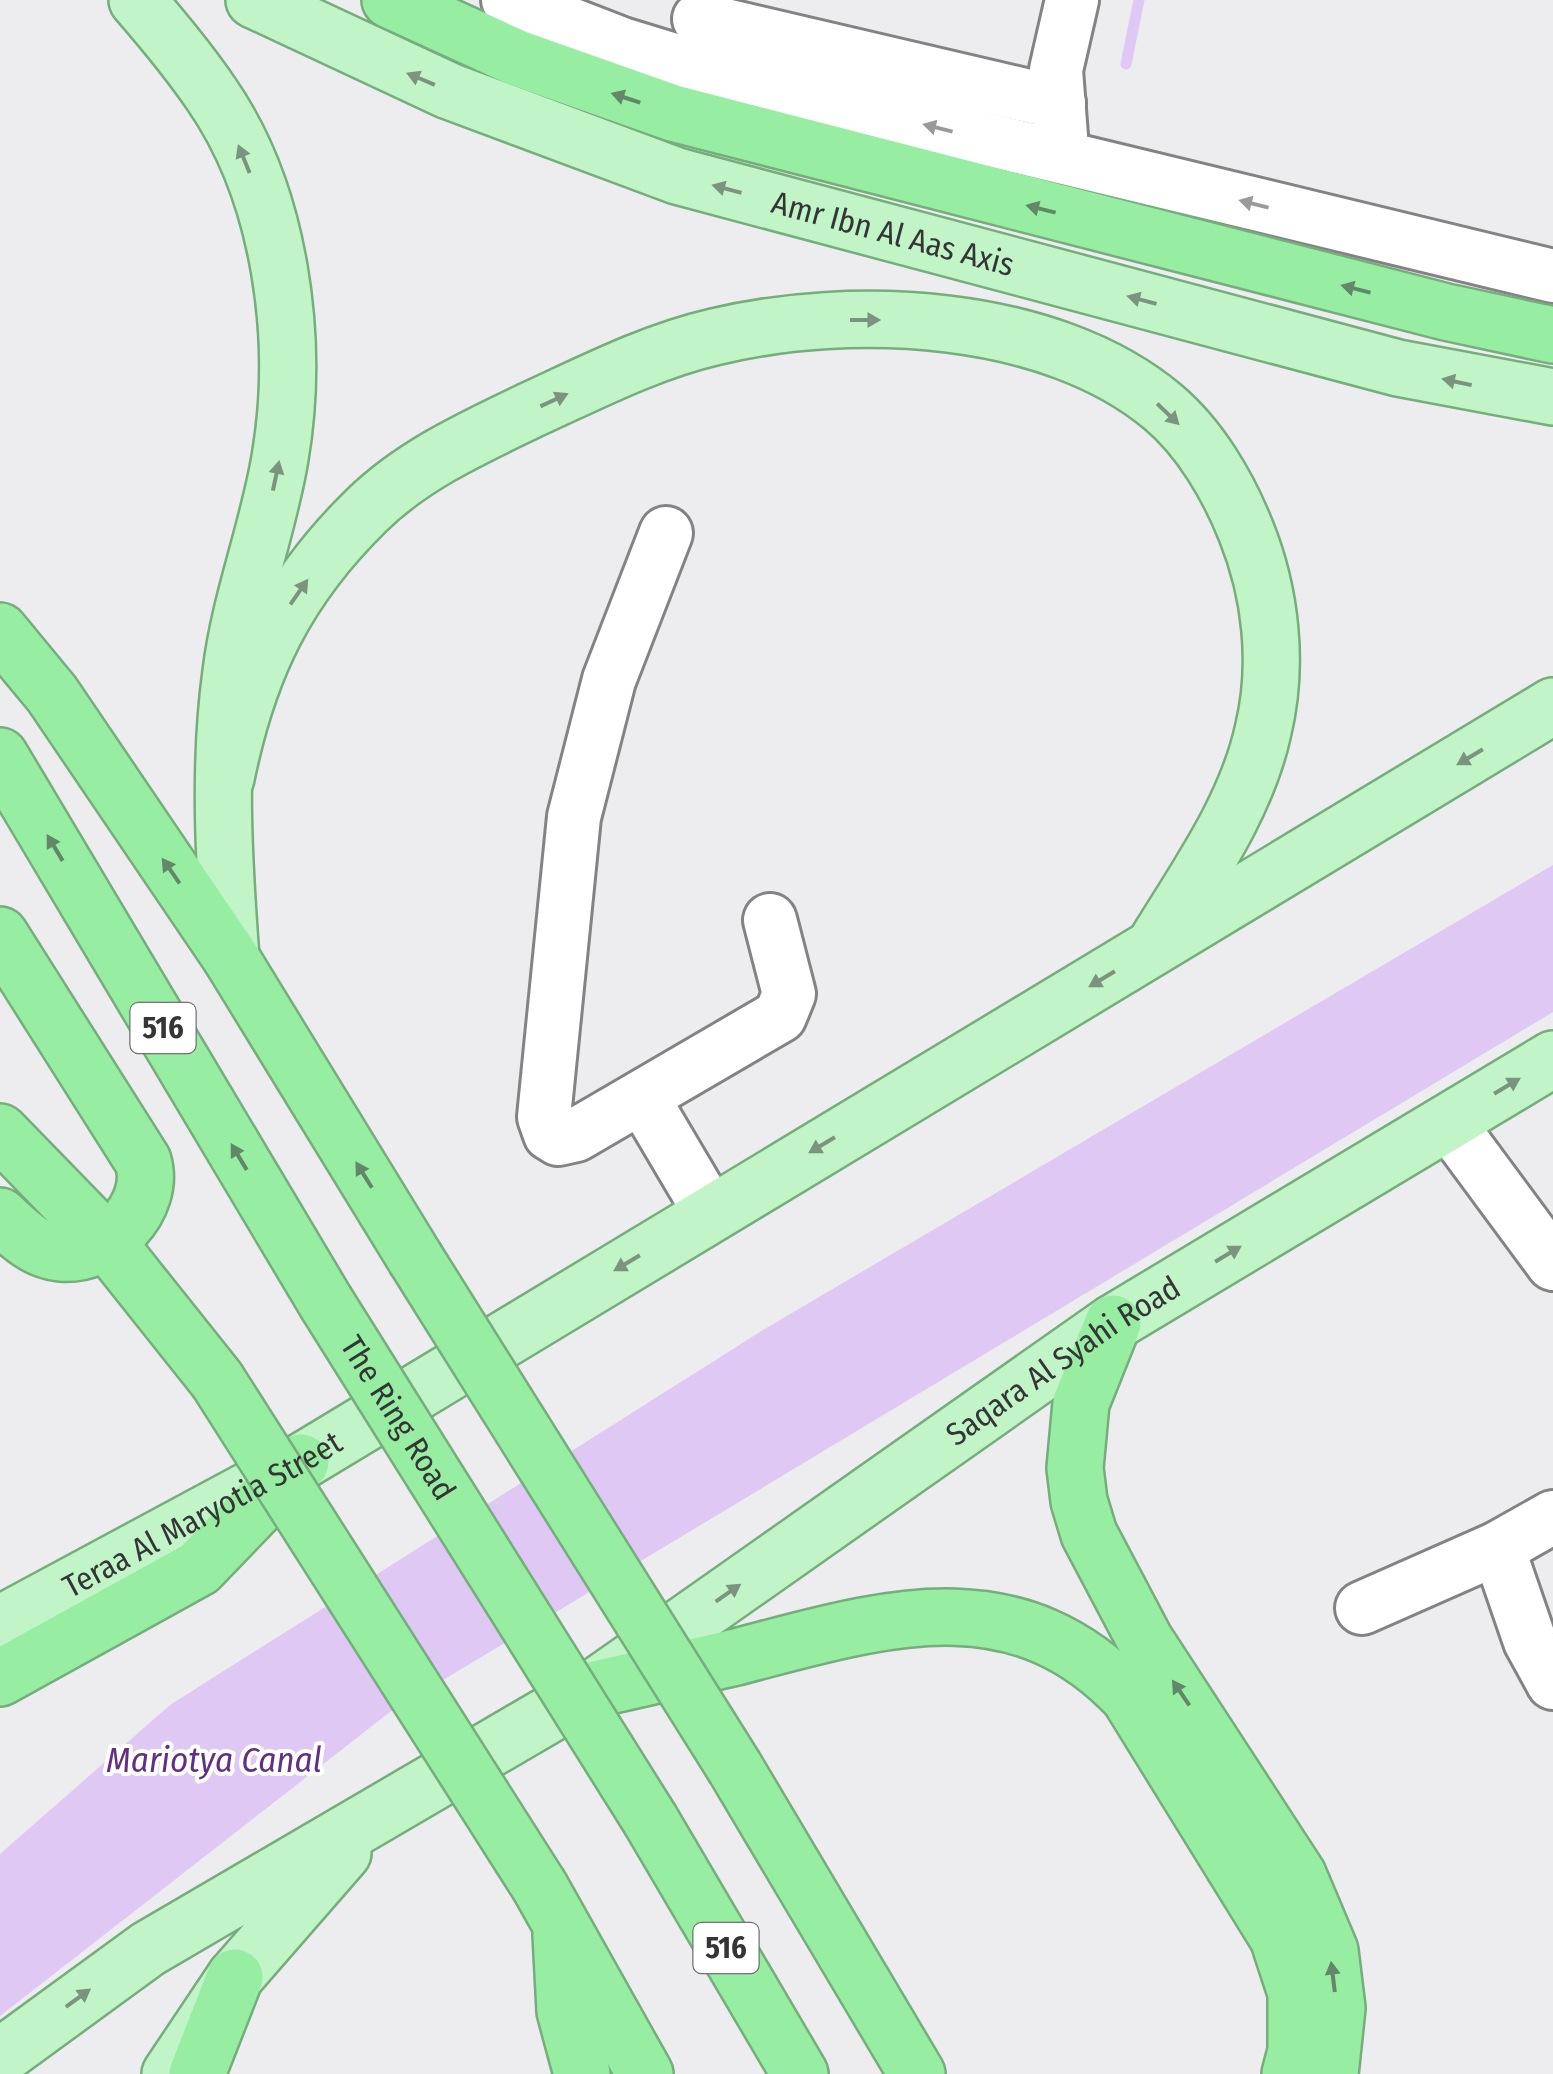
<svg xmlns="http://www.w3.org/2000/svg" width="1553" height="2074" viewBox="0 0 1553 2074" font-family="'Fira Sans Condensed',sans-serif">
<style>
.water{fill:#e0c8f5}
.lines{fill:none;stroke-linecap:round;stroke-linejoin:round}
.stream{stroke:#e0c8f5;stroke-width:11}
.minor-casing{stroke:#838284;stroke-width:58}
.major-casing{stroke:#75ad7c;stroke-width:60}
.highway-casing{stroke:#75ad7c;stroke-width:60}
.minor{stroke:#fff;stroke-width:52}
.major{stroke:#c1f4c7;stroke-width:55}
.highway{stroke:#97eda2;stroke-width:55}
.highway-bridge-casing{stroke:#75ad7c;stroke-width:60;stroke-linecap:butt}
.highway-bridge{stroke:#97eda2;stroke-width:55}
.oneway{fill:#7b947e}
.oneway2{fill:#618867}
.oneway3{fill:#9a9a9a}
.labels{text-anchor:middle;stroke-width:8;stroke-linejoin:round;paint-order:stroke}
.shield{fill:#fff;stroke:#727272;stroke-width:2.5}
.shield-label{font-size:30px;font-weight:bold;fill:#353536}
.street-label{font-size:32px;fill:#353536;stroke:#fff}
.water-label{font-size:35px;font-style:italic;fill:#612f84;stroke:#fff}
</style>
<rect width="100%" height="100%" fill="#edecef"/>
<polygon class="water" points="1553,865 1553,1012 390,1712 0,2016 0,1854 170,1705 763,1330"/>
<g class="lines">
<polyline class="stream" points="1126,64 1139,0"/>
<defs>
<g id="minor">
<polyline points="508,0 622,44 730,77 1553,276"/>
<polyline points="699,19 1059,103"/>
<polyline points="1061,136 1056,70 1072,0"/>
<polyline points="666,533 609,680 574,817 544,1117 550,1134 558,1139 576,1135 780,1016 789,994 770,920"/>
<polyline points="642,1097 710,1212"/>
<polyline points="1448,1122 1553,1264"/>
<polyline points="1498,1548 1530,1641 1553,1683"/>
<polyline points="1362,1608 1498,1548 1553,1517"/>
</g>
<g id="major">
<path d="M137,0c26,30 52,61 75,95 69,100 88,245 68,363 -12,72 -40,141 -49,214 -13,94 -7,192 0,286"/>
<path id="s1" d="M254,0l195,91 228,85 721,192 155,29"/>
<path d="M226,778c22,-109 60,-189 141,-268 47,-46 108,-73 166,-101 59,-27 117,-57 181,-72 137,-33 336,-25 449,70 37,31 65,79 83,124 25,62 33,134 17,200 -17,77 -66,145 -107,212"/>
<path id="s2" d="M0,1624l301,-162 1252,-756"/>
<path id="s3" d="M0,2057l148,-108 443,-259 522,-367 440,-264"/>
<polyline points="170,2074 235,1977 343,1853"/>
</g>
<g id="highway">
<polyline points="390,0 517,58 673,113 1446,312 1553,335"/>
<polyline points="0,631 52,694 231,958 415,1258"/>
<polyline points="0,756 325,1301"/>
<path d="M0,935l143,226c14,46 -37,97 -83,92 -26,-3 -43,-21 -60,-37"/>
<polyline points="0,1132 107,1242 217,1380"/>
<polyline points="1113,1323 1081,1403 1075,1468 1079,1501 1089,1534 1145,1640 1298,1875 1330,1951 1337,2008 1330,2074"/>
<polyline points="0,1678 199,1568 301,1462"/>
<path d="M591,1690c47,-11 94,-21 141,-32 144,-37 280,-85 397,39l149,241 18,55v58l-6,23"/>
<polyline points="735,1768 917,2074"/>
<polyline points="651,1821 800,2074"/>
<polyline points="540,1887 645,2074"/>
<polyline points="561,1935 565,2011 582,2074"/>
<polyline points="197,2074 235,1977"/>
</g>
</defs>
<use href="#minor" class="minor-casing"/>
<use href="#major" class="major-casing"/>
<use href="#highway" class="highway-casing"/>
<use href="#minor" class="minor"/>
<use href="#major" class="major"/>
<use href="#highway" class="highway"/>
<defs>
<g id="highway-bridge">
<polyline points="415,1258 735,1768"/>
<path id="s4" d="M325,1301l326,520"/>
<polyline points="217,1380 540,1887"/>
</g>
</defs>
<use href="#highway-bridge" class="highway-bridge-casing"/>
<use href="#highway-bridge" class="highway-bridge"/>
</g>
<defs><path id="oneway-solid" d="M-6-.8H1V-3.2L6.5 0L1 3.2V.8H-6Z" transform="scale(2.5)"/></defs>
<g class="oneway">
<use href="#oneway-solid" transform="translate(421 79) rotate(-157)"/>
<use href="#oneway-solid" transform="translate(244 159) rotate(-112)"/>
<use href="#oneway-solid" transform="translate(727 189) rotate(-165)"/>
<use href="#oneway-solid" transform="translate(1142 300) rotate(-165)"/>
<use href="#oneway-solid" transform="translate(865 320)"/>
<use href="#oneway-solid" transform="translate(1457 382) rotate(-168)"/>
<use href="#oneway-solid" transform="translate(554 400) rotate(-25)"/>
<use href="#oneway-solid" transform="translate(1168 414) rotate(44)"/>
<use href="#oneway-solid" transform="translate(276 476) rotate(-78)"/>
<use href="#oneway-solid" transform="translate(299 592) rotate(-55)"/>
<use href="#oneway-solid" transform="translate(1470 757) rotate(149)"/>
<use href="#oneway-solid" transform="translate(1102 979) rotate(149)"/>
<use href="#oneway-solid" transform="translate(1507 1086) rotate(-31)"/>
<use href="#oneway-solid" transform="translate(822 1145) rotate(149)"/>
<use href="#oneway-solid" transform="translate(1228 1254) rotate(-31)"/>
<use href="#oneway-solid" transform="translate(627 1263) rotate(149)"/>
<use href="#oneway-solid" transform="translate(728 1593) rotate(-35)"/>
<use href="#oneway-solid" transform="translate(78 1998) rotate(-36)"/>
</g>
<g class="oneway2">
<use href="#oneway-solid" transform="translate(626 98) rotate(-162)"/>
<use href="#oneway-solid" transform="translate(1041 209) rotate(-166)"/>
<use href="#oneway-solid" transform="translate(1356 289) rotate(-166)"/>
<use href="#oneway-solid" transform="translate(55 848) rotate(-121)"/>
<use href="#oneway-solid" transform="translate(171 871) rotate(-125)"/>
<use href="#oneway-solid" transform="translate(239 1157) rotate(-121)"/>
<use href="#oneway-solid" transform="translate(364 1175) rotate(-122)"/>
<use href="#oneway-solid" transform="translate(1181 1693) rotate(-124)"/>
<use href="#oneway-solid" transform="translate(1333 1977) rotate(-97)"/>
</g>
<g class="oneway3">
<use href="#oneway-solid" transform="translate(938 128) rotate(-166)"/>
<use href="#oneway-solid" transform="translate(1254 204) rotate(-166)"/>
</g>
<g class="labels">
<g class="shield">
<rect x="130.5" y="1003" width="65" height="50" rx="8"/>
<rect x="693.5" y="1923" width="65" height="50" rx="8"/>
</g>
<g class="shield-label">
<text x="163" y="1038">516</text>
<text x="726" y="1958">516</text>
</g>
<g class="street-label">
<text dy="11" stroke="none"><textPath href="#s1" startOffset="682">Amr Ibn Al Aas Axis</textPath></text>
<text dy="11" stroke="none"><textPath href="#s3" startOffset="1272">Saqara Al Syahi Road</textPath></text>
<text dy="11" stroke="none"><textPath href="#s4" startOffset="138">The Ring Road</textPath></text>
<text dy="11" stroke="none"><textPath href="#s2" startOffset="230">Teraa Al Maryotia Street</textPath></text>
</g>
<g class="water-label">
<text x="214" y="1772">Mariotya Canal</text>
</g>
</g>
</svg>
